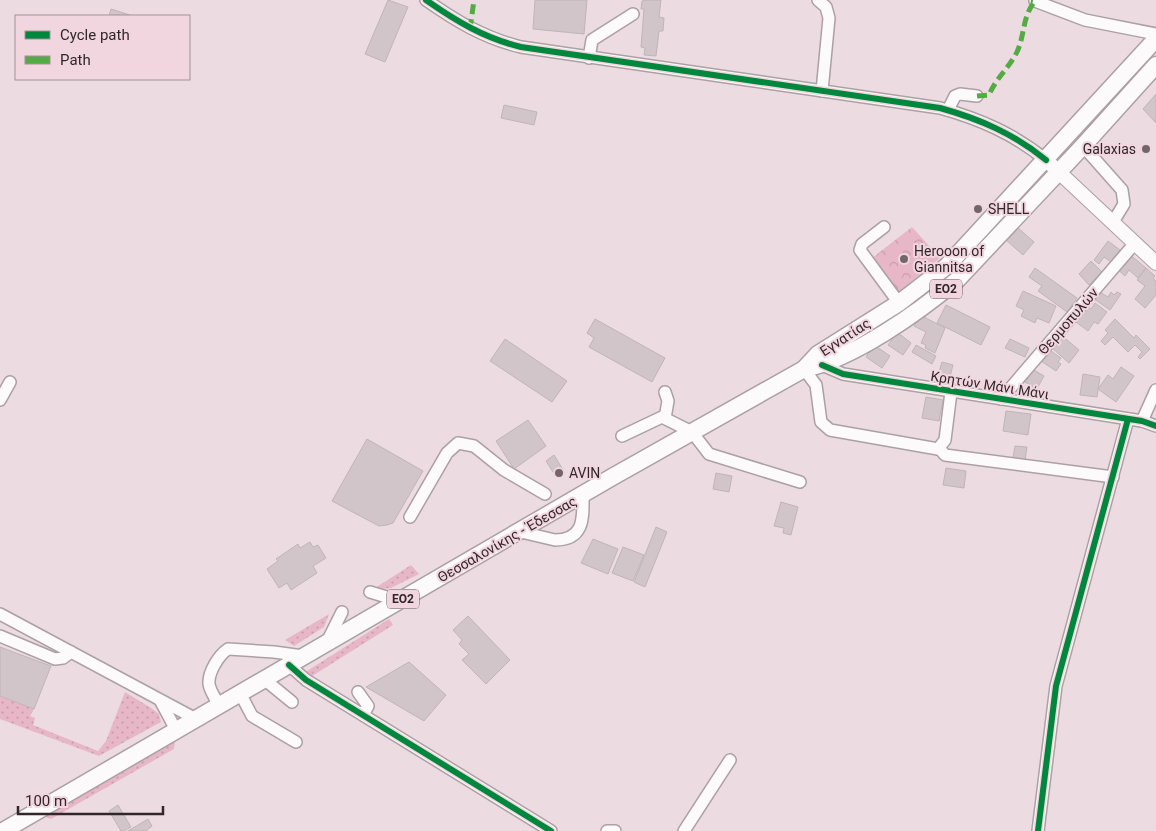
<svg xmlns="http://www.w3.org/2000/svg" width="1156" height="831" viewBox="0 0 1156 831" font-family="Roboto,sans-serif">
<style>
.grass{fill:url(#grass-dots)}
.park{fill:url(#park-crowns)}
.building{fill:#d1c5c9;stroke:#c1b4b8}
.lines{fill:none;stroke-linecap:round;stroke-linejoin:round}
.minor-casing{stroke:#aca0a3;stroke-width:14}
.major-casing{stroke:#aca0a3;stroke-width:16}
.highway-casing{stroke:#aca0a3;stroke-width:19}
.minor{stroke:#fcfafa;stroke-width:11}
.major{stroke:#fcfafa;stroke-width:14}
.highway{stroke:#fcfafa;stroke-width:16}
.quiet{stroke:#54aa44;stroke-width:5;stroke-dasharray:10 5;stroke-linecap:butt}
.cycleway-casing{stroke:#f2d6df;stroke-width:9}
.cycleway{stroke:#00873e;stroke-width:6}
.poi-dot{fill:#72666a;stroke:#f2d6df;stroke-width:2}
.labels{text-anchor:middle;stroke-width:4;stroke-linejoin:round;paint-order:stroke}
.shield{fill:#f2d6df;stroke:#6b5c60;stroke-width:1}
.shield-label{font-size:12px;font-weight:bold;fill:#31272a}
.poi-label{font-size:14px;fill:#31272a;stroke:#f2d6df;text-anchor:start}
.street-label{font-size:14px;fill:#31272a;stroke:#f2d6df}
</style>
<defs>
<pattern id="grass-dots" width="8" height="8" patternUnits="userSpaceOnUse" patternTransform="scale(1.25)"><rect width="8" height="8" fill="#e7b7c7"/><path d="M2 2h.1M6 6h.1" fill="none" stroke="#c79dab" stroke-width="1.8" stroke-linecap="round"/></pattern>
<pattern id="park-crowns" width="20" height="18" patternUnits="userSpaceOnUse" patternTransform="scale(1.25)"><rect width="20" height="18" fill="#e7b7c7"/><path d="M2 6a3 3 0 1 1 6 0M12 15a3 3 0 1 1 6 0" fill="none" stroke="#c79dab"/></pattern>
</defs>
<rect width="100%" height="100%" fill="#ecdce1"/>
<g class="grass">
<polygon points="411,565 419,574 391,588 372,590"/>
<polygon points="329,614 324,627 294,646 285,640"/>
<polygon points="389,619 393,625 309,678 306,674 307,671"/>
<polygon points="125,692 151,708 159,714 161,722 99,756 0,719 0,696 34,709 30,716 35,718 33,725 98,751 106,741"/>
<polygon points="175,741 174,749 51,819 42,815"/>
</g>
<polygon class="park" points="912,227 940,258 896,294 872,258"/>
<g class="building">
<polygon points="388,0 408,7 385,62 365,54"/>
<polygon points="535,0 587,0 584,34 533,29"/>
<polygon points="647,0 661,0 659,17 664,18 663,31 659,31 656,56 644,55 645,48 641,47 644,9 641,9 642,1"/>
<polygon points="111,9 130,15 129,16 109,16"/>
<polygon points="1156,94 1156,123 1143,109"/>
<polygon points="504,105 537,112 534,125 501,118"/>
<polygon points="1017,227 1034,242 1023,255 1006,240"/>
<polygon points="1108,241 1120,250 1111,262 1104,257 1099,264 1094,260"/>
<polygon points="1128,253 1146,268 1138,278 1129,270 1125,276 1116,268"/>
<polygon points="1091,261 1102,272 1089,285 1079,274"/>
<polygon points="1035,268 1077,298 1067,312 1038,291 1042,286 1029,277"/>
<polygon points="1146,268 1155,276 1153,278 1156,281 1156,295 1145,308 1135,299 1145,286 1137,280"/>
<polygon points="1023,291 1056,306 1049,323 1037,318 1035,323 1021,316 1024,310 1016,306"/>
<polygon points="1098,291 1108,297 1111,292 1114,295 1117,292 1121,294 1110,310 1093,298"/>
<polygon points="1095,303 1107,312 1098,324 1094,322 1088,331 1076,322 1087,306 1091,309"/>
<polygon points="946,305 990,327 981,345 937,323"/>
<polygon points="920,315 945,328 935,353 925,348 926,345 921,343 926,332 914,326"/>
<polygon points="595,319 665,358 652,382 589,347 594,338 587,333"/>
<polygon points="1115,319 1134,338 1136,335 1150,349 1140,359 1138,357 1142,352 1135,345 1128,352 1113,337 1105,345 1101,341 1108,333 1105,330"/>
<polygon points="897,332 911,343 903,355 888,345"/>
<polygon points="1061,335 1079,350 1069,363 1051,347"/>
<polygon points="505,339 567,381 552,402 490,361"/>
<polygon points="1010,339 1029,348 1025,357 1005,348"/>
<polygon points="874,345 890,356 882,368 866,357"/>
<polygon points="916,345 936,356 932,364 912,352"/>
<polygon points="1048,349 1061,358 1058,362 1061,364 1056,371 1041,361"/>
<polygon points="942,362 953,365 949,381 937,378"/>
<polygon points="1121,367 1134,376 1116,402 1098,389 1108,375 1113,379"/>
<polygon points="1032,369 1044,376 1034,394 1027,390 1030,385 1025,382"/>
<polygon points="1083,374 1100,377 1097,397 1080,395"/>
<polygon points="926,397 943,400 939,421 922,418"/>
<polygon points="1006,411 1031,414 1028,435 1003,431"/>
<polygon points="528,420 546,446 514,469 496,441"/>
<polygon points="367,439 423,471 393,523 387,525 379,526 332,501"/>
<polygon points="1015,446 1027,447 1025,460 1013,458"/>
<polygon points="554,455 565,473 557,478 546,461"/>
<polygon points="946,468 966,471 964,488 943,485"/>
<polygon points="716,473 732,476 729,492 713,489"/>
<polygon points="781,502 798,507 791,535 783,533 784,528 774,526"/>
<polygon points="656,527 667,532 645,587 634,582"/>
<polygon points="593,539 618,549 608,574 581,563"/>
<polygon points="310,542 313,547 318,545 326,558 313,566 317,573 291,590 287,583 279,588 267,569 278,561 276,559 298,544 300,548"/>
<polygon points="623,547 644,555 633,581 612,573"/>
<polygon points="468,616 510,660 486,684 462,660 469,654 459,644 462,640 453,630"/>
<polygon points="0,647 51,666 34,709 0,696"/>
<polygon points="409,662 446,695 424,721 366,687"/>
<polygon points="118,805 131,827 124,831 121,831 109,811"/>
<polygon points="148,819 152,826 146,831 128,831"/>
</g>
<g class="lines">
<defs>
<g id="minor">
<path d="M426,0c30,21 58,38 95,47l419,61c40,11 74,26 106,52"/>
<polyline points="818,0 826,7 829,18 822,91"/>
<polyline points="1035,1 1085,20 1156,34"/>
<polyline points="589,58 592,40 633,14"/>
<polyline points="948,110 955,96 960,94 977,96"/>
<polyline points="1083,146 1122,190 1124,204 1113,222"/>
<polyline points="884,227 862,244 860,250 899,303"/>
<polyline points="822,365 843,374 1142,421 1156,426"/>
<polyline points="804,369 816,385 821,422 830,430 938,449 945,440 951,392"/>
<polyline points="1001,399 1135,243"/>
<polyline points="0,400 10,382"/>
<polyline points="665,418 668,401 665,392"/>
<polyline points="1142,421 1156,390"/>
<polyline points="622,436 662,417 692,432 709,454 800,482"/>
<polyline points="939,448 945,455 1113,477"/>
<polyline points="410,517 447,453 458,443 474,446 504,470 545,494"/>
<path d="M521,532l34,8c30,0 28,-23 28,-45"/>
<polyline points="370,592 400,601"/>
<polyline points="0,614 196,719"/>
<polyline points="0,636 55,659 63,658 71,652"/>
<polyline points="327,642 342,612"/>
<polyline points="289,665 306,680 551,831"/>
<polyline points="264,679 292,702"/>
<polyline points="358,692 368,706 363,715"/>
<polyline points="240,693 252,716 296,742"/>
<polyline points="160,700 176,730"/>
<path d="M219,706c-3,-7 -9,-15 -10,-22 -1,-12 10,-29 19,-35l46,3 29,4"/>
<polyline points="607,831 615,831"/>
<polyline points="684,831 730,760"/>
<polyline points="1038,831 1056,686 1128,419"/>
</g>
<polyline id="major" points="1046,160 1156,263"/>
<g id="highway">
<path d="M804,369c49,-10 115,-57 153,-89l126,-134 73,-81"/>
<polyline points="3,831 614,476 804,369 818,354 899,303 947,266 1156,39"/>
</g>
</defs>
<use href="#minor" class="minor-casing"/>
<use href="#major" class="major-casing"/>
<use href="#highway" class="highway-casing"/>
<use href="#minor" class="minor"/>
<use href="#major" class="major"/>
<use href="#highway" class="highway"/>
<g class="quiet">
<polyline points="470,29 474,0"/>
<path d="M977,96l12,-1c7,-17 20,-27 28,-43 8,-17 5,-35 18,-51l-4,-1"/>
</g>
<defs>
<g id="cycleway">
<path d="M426,0c30,21 58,38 95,47l419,61c40,11 74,26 106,52"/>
<polyline points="822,365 843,374 1142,421 1156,426"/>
<polyline points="289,665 306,680 551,831"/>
<polyline points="1038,831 1056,686 1128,419"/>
</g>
</defs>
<use href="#cycleway" class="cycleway-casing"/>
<use href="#cycleway" class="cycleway"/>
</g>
<g class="poi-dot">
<circle cx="1146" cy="149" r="5"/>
<circle cx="978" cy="209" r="5"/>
<circle cx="904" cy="259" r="5"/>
<circle cx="559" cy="473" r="5"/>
</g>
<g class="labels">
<g class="shield">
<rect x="930" y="279.5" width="32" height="19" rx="4"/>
<rect x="387" y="589.5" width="32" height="19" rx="4"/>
</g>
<g class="shield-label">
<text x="946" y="293">ΕΟ2</text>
<text x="403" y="603">ΕΟ2</text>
</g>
<g class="poi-label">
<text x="1136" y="154" text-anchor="end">Galaxias</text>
<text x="988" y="214">SHELL</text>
<text x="914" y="256">Herooon of<tspan x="914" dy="16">Giannitsa</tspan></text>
<text x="569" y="478">AVIN</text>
</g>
<g class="street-label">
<text transform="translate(1068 321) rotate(-49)" y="5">Θερμοπυλών</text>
<text transform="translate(845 337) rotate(-33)" y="5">Εγνατίας</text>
<text transform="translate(990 385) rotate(9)" y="5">Κρητών Μάνι Μάνι</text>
<text transform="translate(507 539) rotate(-30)" y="5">Θεσσαλονίκης - Έδεσσας</text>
</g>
</g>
<rect x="15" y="15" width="175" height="65" fill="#f2d6df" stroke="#a59097"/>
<rect x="25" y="31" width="25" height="8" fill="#00873e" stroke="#a59097"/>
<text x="60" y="40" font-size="15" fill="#31272a">Cycle path</text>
<rect x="25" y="56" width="25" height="8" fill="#54aa44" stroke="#a59097"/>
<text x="60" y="65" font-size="15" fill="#31272a">Path</text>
<path d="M18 806v8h145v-8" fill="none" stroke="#31272a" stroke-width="2.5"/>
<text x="25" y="806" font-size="15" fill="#31272a" stroke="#f2d6df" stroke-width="4" paint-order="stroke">100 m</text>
</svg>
